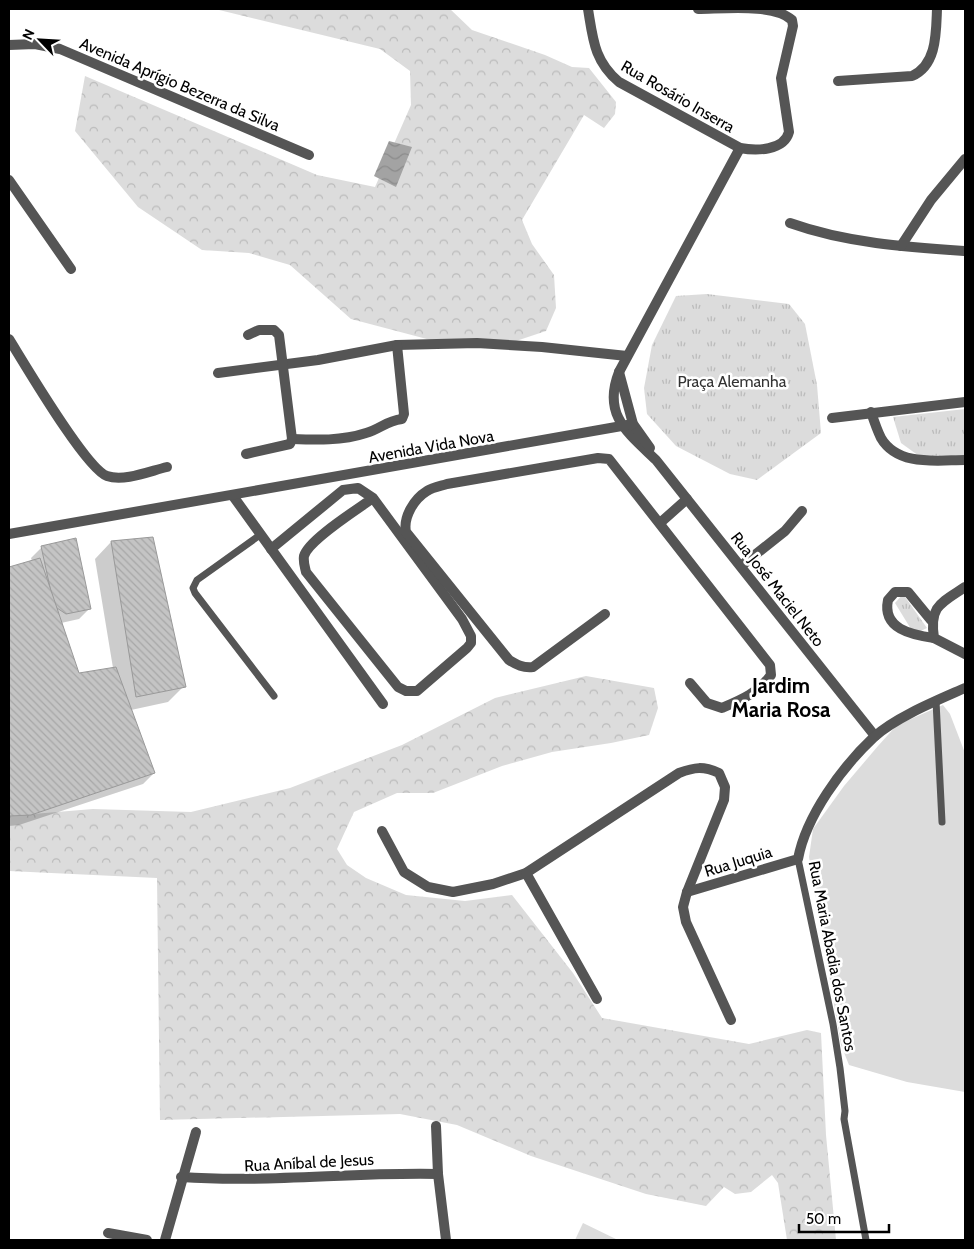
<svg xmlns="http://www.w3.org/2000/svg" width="974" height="1249" viewBox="0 0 974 1249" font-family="Cabin,sans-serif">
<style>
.grass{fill:url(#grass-tufts)}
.forest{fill:url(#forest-crowns)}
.pitch{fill:#dcdcdc}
.water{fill:url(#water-waves)}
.shadow{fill:#0003}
.building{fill:url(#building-back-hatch);stroke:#999}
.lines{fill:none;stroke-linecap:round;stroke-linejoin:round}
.service{stroke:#555;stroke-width:7}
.minor{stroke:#555;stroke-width:10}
.labels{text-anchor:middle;stroke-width:5;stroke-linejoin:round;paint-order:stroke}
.street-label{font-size:16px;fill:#000;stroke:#fff}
.park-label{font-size:16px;fill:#333;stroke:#fff}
.district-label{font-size:21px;font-weight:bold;fill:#000;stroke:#fff}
</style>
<defs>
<pattern id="grass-tufts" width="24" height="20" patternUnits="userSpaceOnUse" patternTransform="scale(1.25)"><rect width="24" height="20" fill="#dcdcdc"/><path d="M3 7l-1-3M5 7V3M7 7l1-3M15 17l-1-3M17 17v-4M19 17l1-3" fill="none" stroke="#bbb"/></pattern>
<pattern id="forest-crowns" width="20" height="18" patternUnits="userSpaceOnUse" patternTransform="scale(1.25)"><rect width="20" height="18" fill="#dcdcdc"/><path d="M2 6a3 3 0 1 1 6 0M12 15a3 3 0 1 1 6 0" fill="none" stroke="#bbb"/></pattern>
<pattern id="water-waves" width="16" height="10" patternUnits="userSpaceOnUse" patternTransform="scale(1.25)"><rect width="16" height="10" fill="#a3a3a3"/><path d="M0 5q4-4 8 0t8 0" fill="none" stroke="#8b8b8b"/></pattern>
<pattern id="building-back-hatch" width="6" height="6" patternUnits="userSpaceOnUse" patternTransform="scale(1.25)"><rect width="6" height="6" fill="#c4c4c4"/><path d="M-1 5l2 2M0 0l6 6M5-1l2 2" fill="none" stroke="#a7a7a7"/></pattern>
</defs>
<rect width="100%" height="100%" fill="#fff"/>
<g class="grass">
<polygon points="707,294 789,304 805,324 817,385 821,433 757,480 730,474 676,446 647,414 644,388 652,345 676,296"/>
<polygon points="965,409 965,455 919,456 901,443 893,417"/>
<polygon points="903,594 927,628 914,634 895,603"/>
</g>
<g class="forest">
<polygon points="215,9 450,9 472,30 545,55 572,67 589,68 616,102 615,114 604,128 584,115 522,220 532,244 554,275 556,308 546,331 516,341 442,343 351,319 290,265 249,253 202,250 138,207 75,131 85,76 317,175 375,187 411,105 410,71 380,49"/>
<polygon points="586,676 654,688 658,708 649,735 611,743 552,752 502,766 433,793 397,793 354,812 337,849 347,865 366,878 406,895 465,901 512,895 573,973 602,1018 749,1044 807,1030 821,1033 826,1135 836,1240 787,1240 778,1183 772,1175 751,1192 735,1194 724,1187 706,1206 646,1194 531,1156 457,1125 400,1114 160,1120 157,878 9,871 9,816 93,809 191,812 290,788 402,745 495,698"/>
</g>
<g class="pitch">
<polygon points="943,705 950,714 965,753 965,1092 907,1082 849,1065 841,1045 809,857 813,829 844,786 878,746 897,725"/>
<polygon points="583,1223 618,1240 575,1240"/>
</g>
<polygon class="water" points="389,141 412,147 396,187 374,176"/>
<polygon class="shadow" points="152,538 184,686 168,702 131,710 154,773 143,784 19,825 9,826 9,569 32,561 31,558 42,547 90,608 79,619 61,623 78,674 113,668 95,559 111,542"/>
<g class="building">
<polygon points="153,537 186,687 136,697 111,541"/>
<polygon points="76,538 91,609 66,614 54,606 41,546"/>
<polygon points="40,558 79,673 116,667 155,773 31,815 9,816 9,567"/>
</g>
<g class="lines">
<g class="service">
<polyline points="260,535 197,580 193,588 195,593 274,696"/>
<polyline points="936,701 942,822"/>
<polyline points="798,859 833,1024 840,1068 845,1111 844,1119 866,1240"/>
</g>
<g class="minor">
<path d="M588,9c5,30 6,52 31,73l121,66c16,3 44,3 49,-16l-8,-54 12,-52 -1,-6c-18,-17 -70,-11 -94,-11"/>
<polyline points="9,45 35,44 60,49 309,155"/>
<path d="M838,81l74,-5c25,-11 24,-43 25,-67"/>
<path d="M740,148l-121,224c-17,43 9,61 37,88l219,276"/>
<polyline points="9,180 71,269"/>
<path d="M790,223c56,20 116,24 175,28"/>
<polyline points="901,246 931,200 965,159"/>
<path d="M9,339c15,24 77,130 98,137 17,6 43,-5 60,-9"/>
<polyline points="619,372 633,424 650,448"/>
<polyline points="218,373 318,360 397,345 477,343 542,347 627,356"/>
<path d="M871,412c3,9 6,18 10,26 17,29 57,22 84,22"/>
<polyline points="832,418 965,402"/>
<path d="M292,439c24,1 50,2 74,-6 14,-4 20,-12 36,-14l2,-5 -7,-69"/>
<polyline points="246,454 290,444 292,439 279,335 274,330 259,330 248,335"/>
<polyline points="233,496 383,704"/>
<polyline points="660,523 687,499"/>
<polyline points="9,534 633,424"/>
<path d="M271,549l72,-59 15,-2 15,10 89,121 9,17v7l-4,5 -50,43h-11l-8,-4 -92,-115c-1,-5 -3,-10 -2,-16 4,-16 54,-47 69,-58"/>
<polyline points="741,566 785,531 802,511"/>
<path d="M965,587c-24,16 -36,19 -31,51l31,16"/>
<path d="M605,614l-72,53c-10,1 -16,-2 -24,-7l-103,-128c-3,-15 8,-33 21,-41 6,-4 14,-5 20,-7l151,-26 11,1 161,206 1,10c-13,18 -30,25 -49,33l-15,-5 -17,-20"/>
<path d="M931,620l-23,-28h-13l-7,8c-6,29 24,35 46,38"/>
<path d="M382,831l22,41 24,15 25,5 40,-8 33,-11 153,-100c16,-6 24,-7 40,0l6,14 -1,13 -37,92 -4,15 3,15 45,98"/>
<polyline points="526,873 597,999"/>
<path d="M687,892l111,-33c8,-43 44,-92 76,-122 22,-20 64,-37 91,-49"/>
<polyline points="436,1126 438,1174 446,1240"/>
<path d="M181,1177c86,6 171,-5 257,-3"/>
<polyline points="108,1233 147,1240"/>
<polyline points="165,1240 196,1132"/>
</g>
</g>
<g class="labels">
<g class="street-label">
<text transform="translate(180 84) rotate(23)" y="6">Avenida Aprígio Bezerra da Silva</text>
<text transform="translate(678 96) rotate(30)" y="6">Rua Rosário Inserra</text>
<text transform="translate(431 446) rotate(-10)" y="6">Avenida Vida Nova</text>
<text transform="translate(778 589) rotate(52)" y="6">Rua José Maciel Neto</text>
<text transform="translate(738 861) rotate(-17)" y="6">Rua Juquia</text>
<text transform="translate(833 956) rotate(79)" y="6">Rua Maria Abadia dos Santos</text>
<text transform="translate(309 1162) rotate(-3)" y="6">Rua Aníbal de Jesus</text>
</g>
<g class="park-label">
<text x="732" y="387">Praça Alemanha</text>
</g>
<g class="district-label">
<text x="781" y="693">Jardim<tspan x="781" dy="24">Maria Rosa</tspan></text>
</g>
</g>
<rect width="974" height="1249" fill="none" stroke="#000000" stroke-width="20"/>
<g transform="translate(40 40) rotate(295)" stroke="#ffffff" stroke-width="4" paint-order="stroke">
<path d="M0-4L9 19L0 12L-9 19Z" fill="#000000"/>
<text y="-8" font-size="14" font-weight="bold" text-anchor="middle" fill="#000000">N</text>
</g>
<path d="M799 1224v8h90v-8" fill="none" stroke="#000000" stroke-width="2.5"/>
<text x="806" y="1224" font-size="15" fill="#000000" stroke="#ffffff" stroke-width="4" paint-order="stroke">50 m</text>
</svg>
